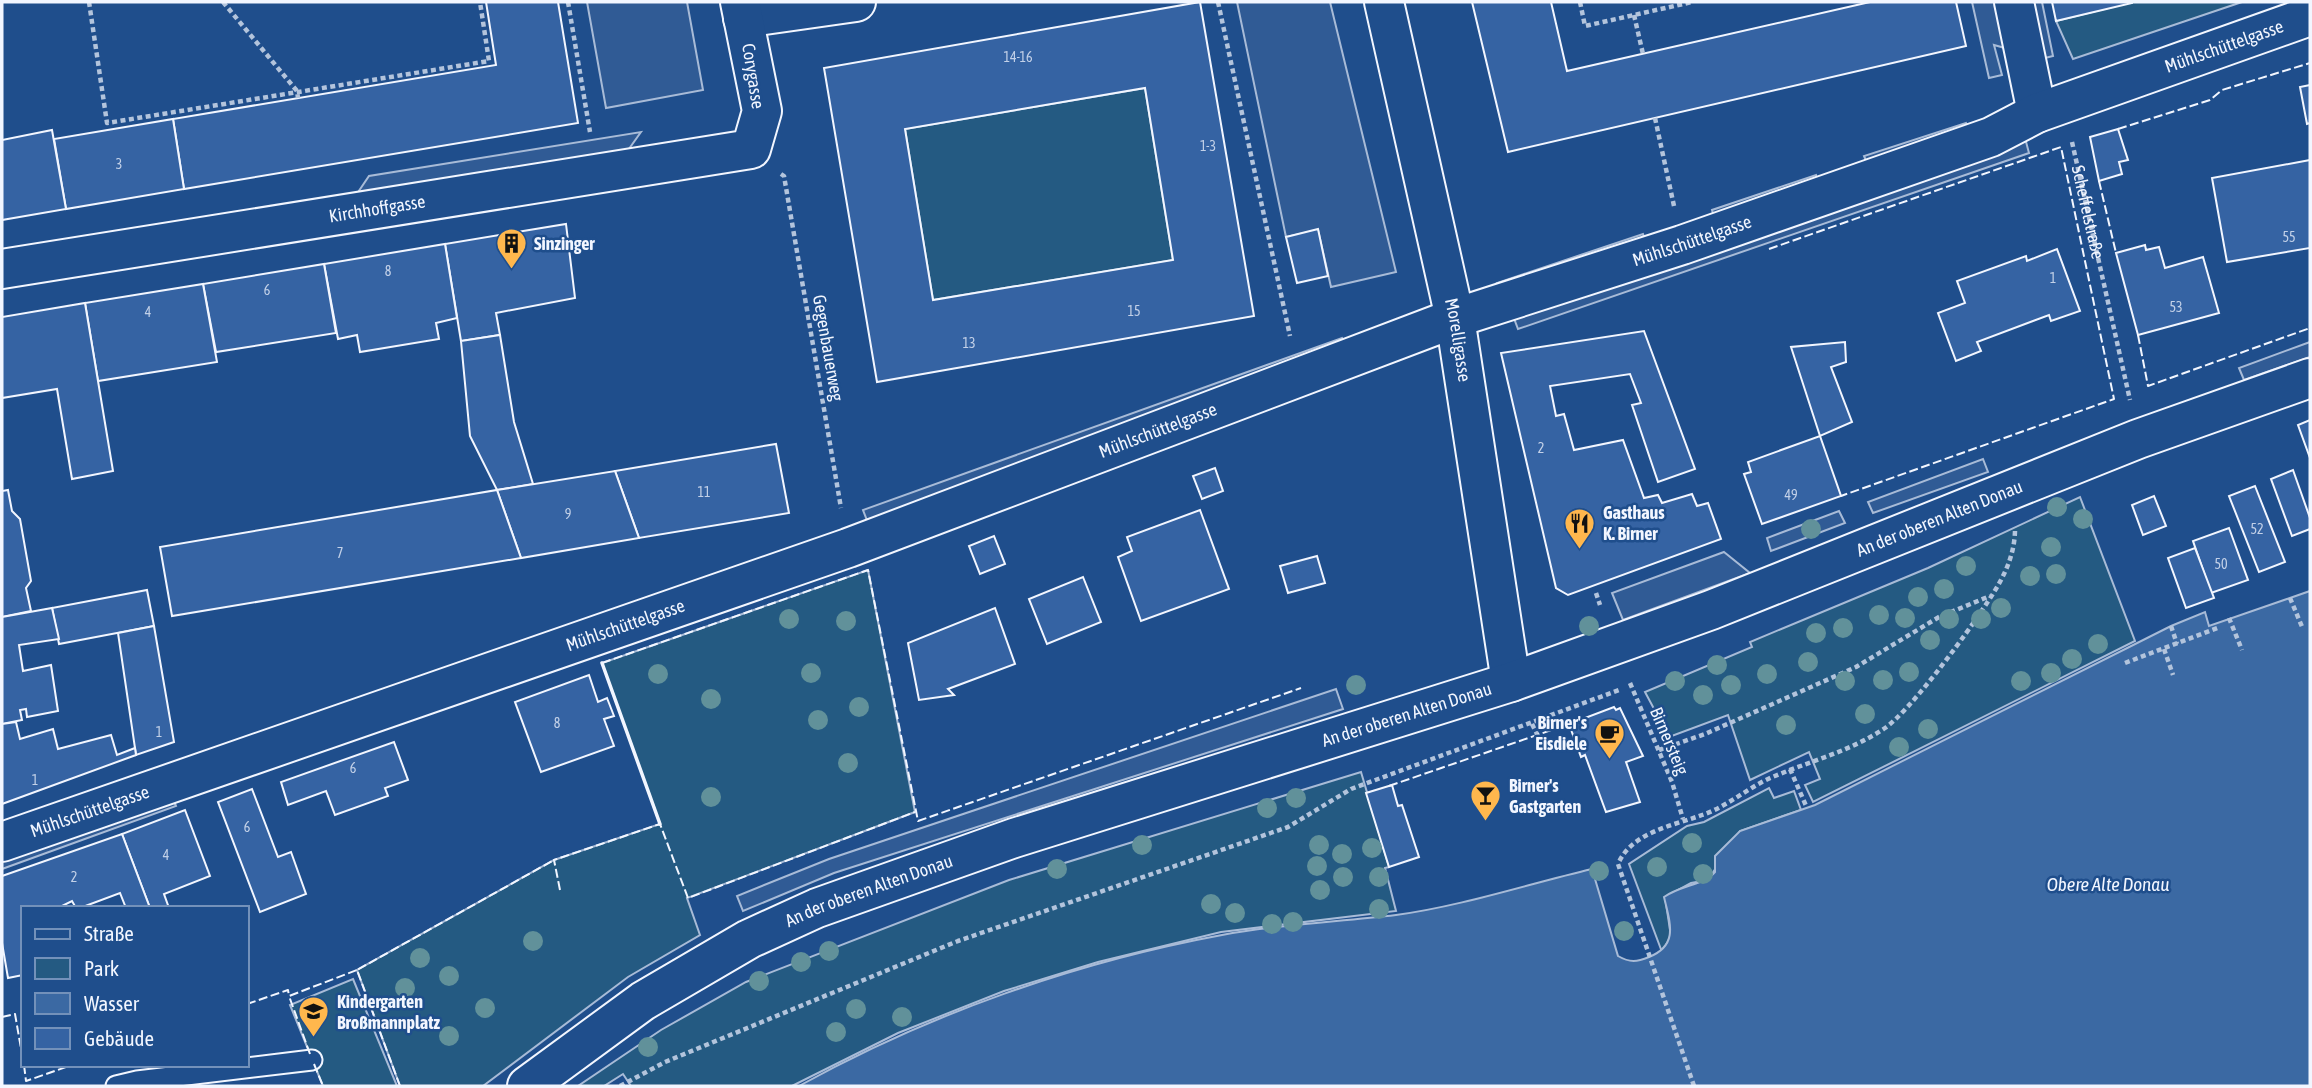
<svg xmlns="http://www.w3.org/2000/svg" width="2312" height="1088" viewBox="0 0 2312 1088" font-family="'Asap Condensed',sans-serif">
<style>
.green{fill:#245a82;stroke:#a8bbd7;stroke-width:2}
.parking{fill:#305b95;stroke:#a8bbd7;stroke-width:2}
.water{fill:#3b69a3;stroke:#a8bbd7;stroke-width:2}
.building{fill:#3563a3;stroke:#f2f6ff;stroke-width:2;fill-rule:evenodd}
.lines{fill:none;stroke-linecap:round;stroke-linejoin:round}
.lane-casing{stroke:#f2f6ff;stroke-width:23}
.street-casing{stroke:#f2f6ff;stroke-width:42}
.secondary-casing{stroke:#f2f6ff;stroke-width:42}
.path{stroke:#b3c4dc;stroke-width:4.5;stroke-dasharray:5 3.5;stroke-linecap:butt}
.lane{stroke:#1f4e8c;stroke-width:19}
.street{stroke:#1f4e8c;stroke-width:38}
.secondary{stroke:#1f4e8c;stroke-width:38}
.fence{stroke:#f2f6ff;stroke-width:2;stroke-dasharray:9 3.5;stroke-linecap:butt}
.wall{stroke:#f2f6ff;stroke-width:3.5}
.tree{fill:#61919a}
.labels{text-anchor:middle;stroke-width:5;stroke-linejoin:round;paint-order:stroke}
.number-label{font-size:14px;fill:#c3d1e8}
.street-label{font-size:18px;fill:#f2f6ff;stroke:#1f4e8c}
.poi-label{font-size:18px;font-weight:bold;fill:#f2f6ff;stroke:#1f4e8c;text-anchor:start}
.water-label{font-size:19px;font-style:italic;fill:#f2f6ff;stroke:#1f4e8c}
</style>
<rect width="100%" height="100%" fill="#1f4e8c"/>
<g class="green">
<polygon points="2132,2 2242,2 2073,59 2056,21"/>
<polygon points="1145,88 1173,260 933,300 905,129"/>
<polygon points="2080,497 2135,641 1813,802 1805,785 1820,779 1809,752 1750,780 1728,715 1669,737 1645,692 1752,647 1750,642 1928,568"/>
<polygon points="868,570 915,812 687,898 700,935 628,977 483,1086 400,1086 357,970 554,860 660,824 602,663"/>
<polygon points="1361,772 1389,867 1385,868 1396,911 1221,932 1098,962 1004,991 898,1033 792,1086 631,1086 623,1074 604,1086 578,1086 661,1030 746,982 1009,880"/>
<polygon points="1769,788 1774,798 1794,791 1801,810 1740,831 1708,880 1691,883 1665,897 1671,936 1662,952 1629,864 1687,826 1704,822"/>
<polygon points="353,979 397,1086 323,1086 290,1005"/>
</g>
<g class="parking">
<polygon points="587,2 687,2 703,90 606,108"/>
<polygon points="1237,2 1330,2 1396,272 1331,287 1318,230 1286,237"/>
<polygon points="1972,2 2002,2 2012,50 1994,45 2002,75 1989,78"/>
<polygon points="2029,2 2042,2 2053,56 2041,59"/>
<polygon points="1966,123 1971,136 1870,170 1864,156"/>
<polygon points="641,132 621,160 348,207 369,176"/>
<polygon points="2025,138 2029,153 1518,329 1512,313"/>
<polygon points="1816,175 1819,188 1715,222 1712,210"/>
<polygon points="1643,234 1647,246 1503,296 1497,283"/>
<polygon points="1342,338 1346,350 868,523 863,510"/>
<polygon points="2310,342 2310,357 2244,380 2239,368"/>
<polygon points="1983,459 1988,472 1873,513 1868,502"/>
<polygon points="1839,511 1845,523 1771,551 1767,538"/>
<polygon points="1724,552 1750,573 1623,620 1612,593"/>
<polygon points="1336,689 1343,709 834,873 743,911 737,896 829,859"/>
<polygon points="171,794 176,806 2,869 2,854"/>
</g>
<path class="water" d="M2310,591v495h-1511c130,-72 277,-124 423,-151 58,-11 116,-13 174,-20 66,-9 132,-31 196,-46l26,87c12,7 19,6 31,1 30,-12 21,-34 15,-60 17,-12 40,-12 51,-25v-16l25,-25 75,-26 356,-179 34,-14 4,14z"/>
<g class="building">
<polygon points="486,2 558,2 578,123 184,189 173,119 496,65"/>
<path d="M1200,2l54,314 -377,66 -53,-314zM1145,88l28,172 -240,40 -28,-171z"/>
<polygon points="1472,2 1551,2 1567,71 1870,2 1956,2 1966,46 1508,152"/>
<polygon points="2052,2 2132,2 2132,3 2056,21"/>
<polygon points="2310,85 2310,123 2307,124 2300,87"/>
<polygon points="173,119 184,189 66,209 54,139"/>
<polygon points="2118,129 2128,160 2119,162 2122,174 2099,181 2090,137"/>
<polygon points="52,130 66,209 2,220 2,140"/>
<polygon points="2310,160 2310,248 2227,262 2212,178"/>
<polygon points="566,224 575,298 496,313 500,335 461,341 445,244"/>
<polygon points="1318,229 1328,276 1297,283 1286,237"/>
<polygon points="445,244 457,318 436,323 439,339 360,352 357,335 338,339 324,264"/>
<polygon points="2145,245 2146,250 2159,247 2165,268 2203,257 2219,313 2138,335 2116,253"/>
<polygon points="2057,249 2080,311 2051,321 2049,315 1977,342 1981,351 1956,361 1938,313 1965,303 1957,281 2026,256 2027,261"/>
<polygon points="324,264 336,333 216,352 203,284"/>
<polygon points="203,284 217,362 98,381 85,303"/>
<polygon points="85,303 113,471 72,479 57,389 2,398 2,317"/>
<polygon points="1644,331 1695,469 1658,482 1632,405 1641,403 1630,374 1550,386 1556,416 1564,414 1574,450 1623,440 1644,498 1658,495 1662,503 1692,494 1697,506 1708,503 1721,539 1568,595 1556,588 1501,353"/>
<polygon points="500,335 514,422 533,484 497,490 470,436 461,341"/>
<polygon points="1845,342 1846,362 1831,367 1852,422 1820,436 1791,347"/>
<polygon points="2310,420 2310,458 2298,425"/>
<polygon points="1820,436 1841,496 1762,524 1744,474 1751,472 1748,462"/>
<polygon points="776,444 789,513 639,538 615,471"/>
<polygon points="1215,468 1223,491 1202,499 1193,476"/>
<polygon points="2293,470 2310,518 2310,529 2292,536 2271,479"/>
<polygon points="615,471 639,538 521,558 497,490"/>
<polygon points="2255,486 2285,562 2259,572 2229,496"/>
<polygon points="8,490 12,511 20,519 31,581 26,588 31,611 2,617 2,491"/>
<polygon points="497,490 521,558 172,616 160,547"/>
<polygon points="2154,496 2166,526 2143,535 2132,505"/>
<polygon points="1200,510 1229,589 1141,621 1118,557 1132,551 1127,537"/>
<polygon points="2229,528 2248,580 2211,593 2193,541"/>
<polygon points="994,536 1005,564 980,574 969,546"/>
<polygon points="2195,548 2214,598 2186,608 2168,558"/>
<polygon points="1317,556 1325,583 1288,593 1280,566"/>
<polygon points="1083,577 1101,622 1047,644 1029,599"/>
<polygon points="147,590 154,626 59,644 52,608"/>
<polygon points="52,608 59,639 19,645 23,671 51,665 58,711 27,717 26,709 20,710 22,720 2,724 2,617"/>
<polygon points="995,608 1015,664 948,689 954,695 919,700 908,643"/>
<polygon points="154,626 174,742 136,755 118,633"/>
<polygon points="589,675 598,702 607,698 614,716 604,719 614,746 541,772 515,702"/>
<polygon points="1614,707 1616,710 1620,708 1643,756 1626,762 1640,802 1606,812 1585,755 1581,757 1569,724"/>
<polygon points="16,722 20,739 53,729 58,749 111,735 117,755 135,748 136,755 2,804 2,724"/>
<polygon points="394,742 408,780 385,788 388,796 335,815 326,791 288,805 281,782"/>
<polygon points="1392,785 1398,806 1402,805 1419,857 1389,867 1366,793"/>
<polygon points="252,789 278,857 291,852 306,894 260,912 218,802"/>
<polygon points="185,810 210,876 164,894 169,908 150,908 122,834"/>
<polygon points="122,834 150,908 126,908 120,893 80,908 76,908 72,901 58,908 23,908 23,975 8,978 2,943 2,876"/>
</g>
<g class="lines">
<defs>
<polyline id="lane" points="116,1086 137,1081 312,1060"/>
<g id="street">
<path id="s2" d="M1384,2l71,316 56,364"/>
<polyline points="2014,2 2037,113"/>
<polyline points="743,18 856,2"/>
<path id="s3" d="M2,269l749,-120 11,-38 -22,-109"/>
<path id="s4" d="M2,842l846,-294 607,-230 227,-73 309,-108 46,-24 273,-97"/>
</g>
<g id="secondary">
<path id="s5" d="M527,1086l116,-85 106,-62 68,-31 197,-70 497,-156 200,-72 427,-171 172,-61"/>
</g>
</defs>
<use href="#lane" class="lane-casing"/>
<use href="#street" class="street-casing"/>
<use href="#secondary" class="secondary-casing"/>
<g class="path">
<polyline points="89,2 107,123 489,61 480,2"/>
<polyline points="223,2 297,91 298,98"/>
<polyline points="568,2 590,132"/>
<polyline points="1218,2 1290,336"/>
<polyline points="1580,2 1585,26 1692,2"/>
<polyline points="1634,15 1643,54"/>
<polyline points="1655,118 1674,206"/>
<path id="s1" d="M2072,142l58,258"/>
<polyline points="781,174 784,176 841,508"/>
<polyline points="1596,593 1600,605"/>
<polyline points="2290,598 2303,629"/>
<polyline points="2229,618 2242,650"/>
<polyline points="2171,626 2177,644"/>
<polyline points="2164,649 2173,675"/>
<polyline points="2125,663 2220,627"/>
<polyline points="1630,683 1672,782 1683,819"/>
<polyline points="1532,724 1538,736"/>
<polyline points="1659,750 1705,734 1856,667 1939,617 1990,596"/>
<polyline points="1790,769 1807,808"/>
<polyline points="620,1086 665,1062 958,941 1288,827 1351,789 1619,690"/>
<path d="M1694,1086l-76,-222c14,-32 54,-38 84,-49 24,-8 43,-25 66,-36 38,-17 82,-27 117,-51 25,-18 70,-79 89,-106 19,-28 40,-55 41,-91"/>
</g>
<use href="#lane" class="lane"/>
<use href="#street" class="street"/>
<use href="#secondary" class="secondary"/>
<g class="fence">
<polyline points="2118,129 2210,100 2222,90 2310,63"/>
<polyline points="2099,181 2116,253"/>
<polyline points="1769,249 2061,147 2114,399 1841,496"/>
<polyline points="2138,335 2148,386 2310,328"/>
<polyline points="602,663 868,570 918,821 1301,688"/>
<polyline points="1389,786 1569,724"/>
<polyline points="560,890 554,860 660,824 688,898 915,812"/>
<polyline points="247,1004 288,990 289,996"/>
<polyline points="2,1017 15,1014 23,1060"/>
<polyline points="310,1054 289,996 357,970"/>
<polyline points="314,1064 323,1086"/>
<polyline points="24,1065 26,1081 72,1065"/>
<polyline points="400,1086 357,970 554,860"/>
</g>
<polyline class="wall" points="602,663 660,824"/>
</g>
<g class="tree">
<circle cx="2057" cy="507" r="10"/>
<circle cx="2083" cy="519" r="10"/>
<circle cx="1811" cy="529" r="10"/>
<circle cx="2051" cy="547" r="10"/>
<circle cx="1966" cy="566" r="10"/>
<circle cx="2056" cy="574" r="10"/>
<circle cx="2030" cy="576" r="10"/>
<circle cx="1944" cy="589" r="10"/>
<circle cx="1918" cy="597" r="10"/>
<circle cx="2001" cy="608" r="10"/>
<circle cx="1879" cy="615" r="10"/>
<circle cx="1905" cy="618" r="10"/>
<circle cx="789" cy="619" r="10"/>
<circle cx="1949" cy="619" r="10"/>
<circle cx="1981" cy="619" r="10"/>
<circle cx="846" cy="621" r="10"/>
<circle cx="1589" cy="626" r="10"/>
<circle cx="1843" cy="628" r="10"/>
<circle cx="1816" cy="633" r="10"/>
<circle cx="1930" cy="640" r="10"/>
<circle cx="2098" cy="644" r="10"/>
<circle cx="2072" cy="659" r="10"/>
<circle cx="1808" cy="662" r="10"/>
<circle cx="1717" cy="665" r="10"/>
<circle cx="1909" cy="672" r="10"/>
<circle cx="811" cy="673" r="10"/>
<circle cx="2051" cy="673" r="10"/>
<circle cx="658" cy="674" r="10"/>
<circle cx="1767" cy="674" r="10"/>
<circle cx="1883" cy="680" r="10"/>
<circle cx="1675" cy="681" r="10"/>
<circle cx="1845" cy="681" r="10"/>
<circle cx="2021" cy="681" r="10"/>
<circle cx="1356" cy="685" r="10"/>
<circle cx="1731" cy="685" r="10"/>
<circle cx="1703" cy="695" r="10"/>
<circle cx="711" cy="699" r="10"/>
<circle cx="859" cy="707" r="10"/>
<circle cx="1865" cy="714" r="10"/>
<circle cx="818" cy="720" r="10"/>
<circle cx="1786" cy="725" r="10"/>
<circle cx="1928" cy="729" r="10"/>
<circle cx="1899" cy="747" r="10"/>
<circle cx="848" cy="763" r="10"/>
<circle cx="711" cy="797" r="10"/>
<circle cx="1296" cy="798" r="10"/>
<circle cx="1267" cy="808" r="10"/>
<circle cx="1692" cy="843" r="10"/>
<circle cx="1142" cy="845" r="10"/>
<circle cx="1319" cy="845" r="10"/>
<circle cx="1372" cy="848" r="10"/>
<circle cx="1342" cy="854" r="10"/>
<circle cx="1317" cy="866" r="10"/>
<circle cx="1657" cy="867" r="10"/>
<circle cx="1057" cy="869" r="10"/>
<circle cx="1599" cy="871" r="10"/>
<circle cx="1703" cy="874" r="10"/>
<circle cx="1343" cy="877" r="10"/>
<circle cx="1379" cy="877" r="10"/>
<circle cx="1320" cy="890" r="10"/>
<circle cx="1211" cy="904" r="10"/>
<circle cx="1379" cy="909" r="10"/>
<circle cx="1235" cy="913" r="10"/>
<circle cx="1293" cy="922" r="10"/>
<circle cx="1272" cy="924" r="10"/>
<circle cx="1624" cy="931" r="10"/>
<circle cx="533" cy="941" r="10"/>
<circle cx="829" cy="951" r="10"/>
<circle cx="420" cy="958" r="10"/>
<circle cx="801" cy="962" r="10"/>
<circle cx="449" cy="976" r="10"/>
<circle cx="759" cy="981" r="10"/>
<circle cx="405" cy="988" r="10"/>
<circle cx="485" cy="1008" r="10"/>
<circle cx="856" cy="1009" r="10"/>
<circle cx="902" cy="1017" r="10"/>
<circle cx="836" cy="1032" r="10"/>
<circle cx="449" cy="1036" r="10"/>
<circle cx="648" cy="1047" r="10"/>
</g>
<defs>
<symbol id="building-pin" viewBox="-11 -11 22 30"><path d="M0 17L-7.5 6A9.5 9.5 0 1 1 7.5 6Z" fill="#ffb74d" stroke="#1f4e8c"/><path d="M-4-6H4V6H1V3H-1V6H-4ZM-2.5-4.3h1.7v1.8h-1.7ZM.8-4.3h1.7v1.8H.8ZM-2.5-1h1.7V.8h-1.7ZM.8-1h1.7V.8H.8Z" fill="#111"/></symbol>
<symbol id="restaurant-pin" viewBox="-11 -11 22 30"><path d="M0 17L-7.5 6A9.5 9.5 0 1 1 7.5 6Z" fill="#ffb74d" stroke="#1f4e8c"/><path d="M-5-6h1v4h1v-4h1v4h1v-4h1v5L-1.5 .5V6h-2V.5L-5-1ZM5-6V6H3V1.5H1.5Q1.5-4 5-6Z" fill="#111"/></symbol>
<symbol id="cafe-pin" viewBox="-11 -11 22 30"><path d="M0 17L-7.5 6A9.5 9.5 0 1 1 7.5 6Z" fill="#ffb74d" stroke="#1f4e8c"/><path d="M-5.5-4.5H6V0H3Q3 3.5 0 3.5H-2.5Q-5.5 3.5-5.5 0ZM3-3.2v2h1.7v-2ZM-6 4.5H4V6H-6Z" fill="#111"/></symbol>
<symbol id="bar-pin" viewBox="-11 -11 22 30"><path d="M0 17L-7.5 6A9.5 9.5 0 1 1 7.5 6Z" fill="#ffb74d" stroke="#1f4e8c"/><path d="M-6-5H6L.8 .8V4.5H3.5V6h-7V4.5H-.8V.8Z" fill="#111"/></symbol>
<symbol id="school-pin" viewBox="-11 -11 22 30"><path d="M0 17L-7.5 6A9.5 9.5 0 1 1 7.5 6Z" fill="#ffb74d" stroke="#1f4e8c"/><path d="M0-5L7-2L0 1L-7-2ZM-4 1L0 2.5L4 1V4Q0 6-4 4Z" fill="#111"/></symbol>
</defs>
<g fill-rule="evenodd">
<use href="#building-pin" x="494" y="226" width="35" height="47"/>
<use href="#restaurant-pin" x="1562" y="506" width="35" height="47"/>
<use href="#cafe-pin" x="1592" y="716" width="35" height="47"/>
<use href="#bar-pin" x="1468" y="778" width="35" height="47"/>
<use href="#school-pin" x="296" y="994" width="35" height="47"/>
</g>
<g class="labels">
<g class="number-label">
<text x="1018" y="62">14-16</text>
<text x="1208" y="151">1-3</text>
<text x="119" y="169">3</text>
<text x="2289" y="242">55</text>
<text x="388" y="276">8</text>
<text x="2053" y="283">1</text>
<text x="267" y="295">6</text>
<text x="2176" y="312">53</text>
<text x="1134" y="316">15</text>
<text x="148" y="317">4</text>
<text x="969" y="348">13</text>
<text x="1541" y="453">2</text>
<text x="704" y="497">11</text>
<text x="1791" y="500">49</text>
<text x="568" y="519">9</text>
<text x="2257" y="534">52</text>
<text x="340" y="558">7</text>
<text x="2221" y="569">50</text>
<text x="557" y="728">8</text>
<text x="159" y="737">1</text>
<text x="353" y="773">6</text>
<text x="35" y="785">1</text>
<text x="247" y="832">6</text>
<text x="166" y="860">4</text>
<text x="74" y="882">2</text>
</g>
<g class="street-label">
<text dy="6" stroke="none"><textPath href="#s4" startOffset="2361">Mühlschüttelgasse</textPath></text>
<text transform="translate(753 76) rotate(81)" y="6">Corygasse</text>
<text dy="6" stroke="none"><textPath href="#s3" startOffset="380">Kirchhoffgasse</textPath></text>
<text dy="6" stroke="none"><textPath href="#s1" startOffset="72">Scheffelstraße</textPath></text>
<text dy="6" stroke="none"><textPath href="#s4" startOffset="1794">Mühlschüttelgasse</textPath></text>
<text dy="6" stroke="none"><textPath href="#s2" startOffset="346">Morelligasse</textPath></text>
<text transform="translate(828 348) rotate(80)" y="6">Gegenbauerweg</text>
<text dy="6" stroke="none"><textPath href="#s4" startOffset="1227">Mühlschüttelgasse</textPath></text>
<text dy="6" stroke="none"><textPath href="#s5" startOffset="1530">An der oberen Alten Donau</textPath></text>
<text dy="6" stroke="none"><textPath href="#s4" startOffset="660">Mühlschüttelgasse</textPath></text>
<text dy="6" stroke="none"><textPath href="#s5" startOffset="962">An der oberen Alten Donau</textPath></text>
<text transform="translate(1669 741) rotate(67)" y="6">Birnersteig</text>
<text dy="6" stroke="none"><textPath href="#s4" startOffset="93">Mühlschüttelgasse</textPath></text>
<text dy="6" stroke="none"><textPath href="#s5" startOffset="396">An der oberen Alten Donau</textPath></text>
</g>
<g class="poi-label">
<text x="534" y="250">Sinzinger</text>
<text x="1603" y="519">Gasthaus<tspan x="1603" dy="21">K. Birner</tspan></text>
<text x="1587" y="729" text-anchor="end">Birner's<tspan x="1587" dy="21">Eisdiele</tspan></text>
<text x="1509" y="792">Birner's<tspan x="1509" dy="21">Gastgarten</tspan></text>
<text x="337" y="1008">Kindergarten<tspan x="337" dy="21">Broßmannplatz</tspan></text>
</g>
<g class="water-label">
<text x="2108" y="891">Obere Alte Donau</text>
</g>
</g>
<rect width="2312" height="1088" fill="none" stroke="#f2f6ff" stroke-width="7"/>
<rect x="21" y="906" width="228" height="161" fill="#1f4e8c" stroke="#7391ba" stroke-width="2"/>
<rect x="35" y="929" width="35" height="10" fill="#1f4e8c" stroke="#7391ba" stroke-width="2"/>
<text x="84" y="941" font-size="21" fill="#f2f6ff">Straße</text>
<rect x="35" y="958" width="35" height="21" fill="#245a82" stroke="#7391ba" stroke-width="2"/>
<text x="84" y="976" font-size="21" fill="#f2f6ff">Park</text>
<rect x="35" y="993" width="35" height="21" fill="#3b69a3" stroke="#7391ba" stroke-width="2"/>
<text x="84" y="1011" font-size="21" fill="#f2f6ff">Wasser</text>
<rect x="35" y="1028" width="35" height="21" fill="#3563a3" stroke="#7391ba" stroke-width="2"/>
<text x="84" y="1046" font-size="21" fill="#f2f6ff">Gebäude</text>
</svg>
